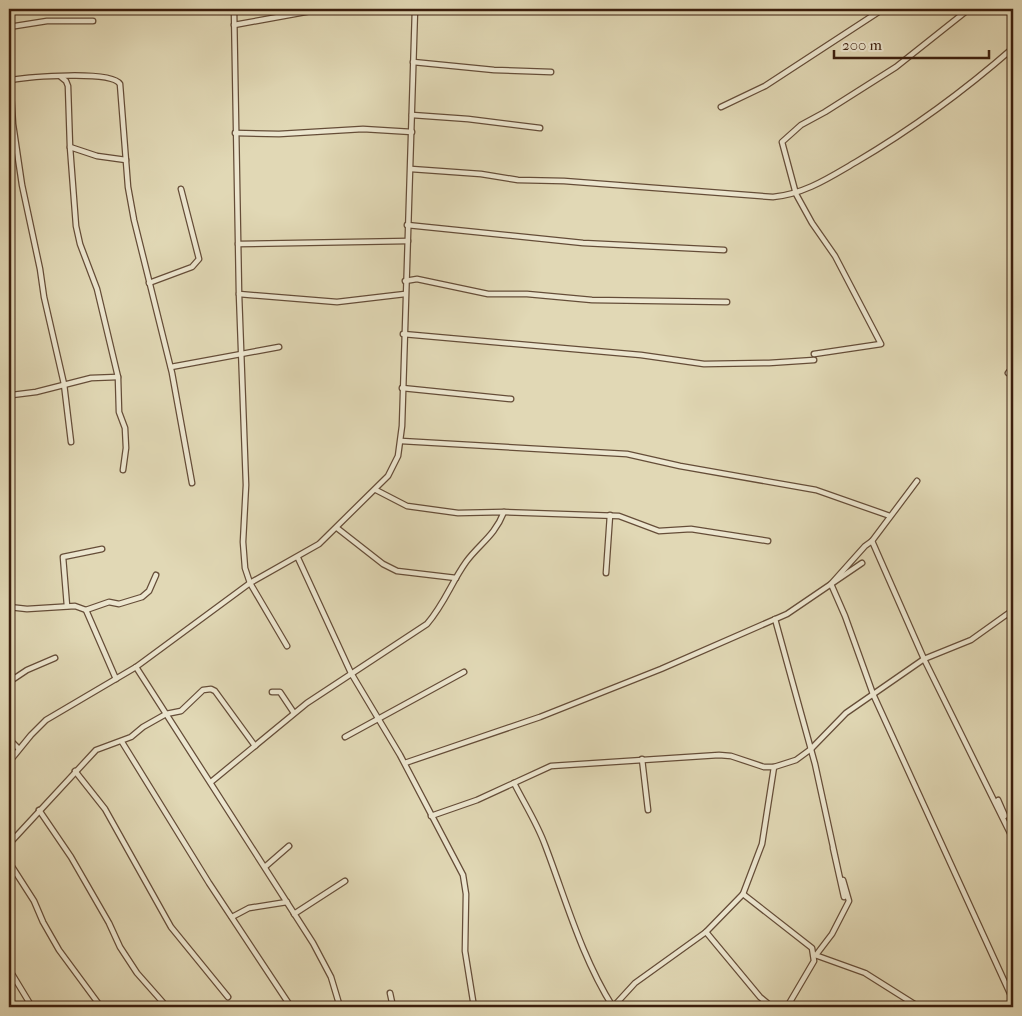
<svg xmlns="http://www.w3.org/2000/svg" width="1022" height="1016" viewBox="0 0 1022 1016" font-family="'IM FELL French Canon',serif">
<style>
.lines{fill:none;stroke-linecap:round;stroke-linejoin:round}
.street-casing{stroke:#654d38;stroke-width:7}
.street{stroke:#ece6cf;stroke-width:4.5}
</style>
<rect width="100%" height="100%" fill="#e1d8b5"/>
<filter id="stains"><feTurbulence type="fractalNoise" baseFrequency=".004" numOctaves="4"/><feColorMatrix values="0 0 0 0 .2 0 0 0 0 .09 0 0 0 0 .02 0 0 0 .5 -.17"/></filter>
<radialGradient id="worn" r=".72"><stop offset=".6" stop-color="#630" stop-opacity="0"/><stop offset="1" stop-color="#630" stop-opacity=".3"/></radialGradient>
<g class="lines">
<defs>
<g id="street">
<polyline points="234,9 239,294 246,485 243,542 245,568 250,583 287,646"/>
<polyline points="234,25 322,9"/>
<polyline points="9,27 47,21 93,21"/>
<polyline points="9,61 13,124 22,185 40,269 44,297 64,384 71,442"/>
<polyline points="413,62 494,70 551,72"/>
<polyline points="61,77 66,81 68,86 70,147 76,226 80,244 97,289 118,377 119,412 125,428 126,448 123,470"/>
<path d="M11,80c17,-3 100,-10 109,4l8,103 6,33 38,153 20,110"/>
<polyline points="721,107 765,86 883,9"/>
<polyline points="412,115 468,119 540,128"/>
<polyline points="235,133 279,134 363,129 412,132"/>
<polyline points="70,147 97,156 126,160"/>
<path d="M411,169l70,5 37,6 46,1 209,16c32,-3 57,-20 83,-35 56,-33 108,-71 157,-114"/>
<polyline points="407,225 583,243 724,250"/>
<polyline points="238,244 408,241"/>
<polyline points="405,281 417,279 488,294 527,294 592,300 727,302"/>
<polyline points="149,283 192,267 199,259 181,189"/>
<polyline points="239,294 337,302 405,294"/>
<polyline points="403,334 641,355 704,364 769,363 814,360"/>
<polyline points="814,354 881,344 835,256 812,223 796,194 782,142 801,125 825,112 896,67 969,9"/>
<polyline points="171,367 279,347"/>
<polyline points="1008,373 1013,367"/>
<polyline points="9,385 12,395 9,397"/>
<polyline points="402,388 511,399"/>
<polyline points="12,395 36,392 91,378 118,377"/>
<polyline points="401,441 627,454 680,466 816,490 890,516"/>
<polyline points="917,481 872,541 865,546 831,584 845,616 873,694 1013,1000"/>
<polyline points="504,512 619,516 659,531 691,529 768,541"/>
<polyline points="337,528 383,564 397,571 456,578"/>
<polyline points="872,541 924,659 1013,839"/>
<polyline points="298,558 351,673 400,755 463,875 466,894 465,951 474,1007"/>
<polyline points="606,573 610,515"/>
<polyline points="67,606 63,557 102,549"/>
<polyline points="9,607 27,609 75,606 86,610 116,679"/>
<polyline points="86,610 109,602 119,604 142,597 149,591 156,575"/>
<polyline points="775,619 815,764 844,897 833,848"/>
<polyline points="136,667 313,943 331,977 340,1007"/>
<polyline points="9,682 27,670 55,658"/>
<polyline points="272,692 280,692 294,713"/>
<polyline points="345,737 464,672"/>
<polyline points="9,739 19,749"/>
<polyline points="122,742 209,883 291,1007"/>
<polyline points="642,759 648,810"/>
<polyline points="9,762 31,735 46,720 136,667 250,583 319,544 388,476 398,456 402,426 415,9"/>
<polyline points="405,763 540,717 661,669 787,614 862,563"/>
<polyline points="75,771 105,809 171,927 228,997"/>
<path d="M211,782l96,-79 120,-79c18,-21 24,-41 39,-62 14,-19 28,-25 38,-50l-46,1 -51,-7 -31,-16"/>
<path d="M514,783c10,20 23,40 31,62 21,55 36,111 68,162"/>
<polyline points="998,800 1005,816"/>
<polyline points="39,810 71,857 109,923 120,947 137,973 167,1007"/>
<polyline points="431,816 477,800 551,766 719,755 731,756 764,767 774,767 796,760 811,749 846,713 924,659 971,640 1013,610"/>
<polyline points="9,844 96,750 131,737 143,727 166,714 181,711 203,690 211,689 215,691 255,746"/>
<polyline points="9,862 34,901 43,922 59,950 101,1007"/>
<polyline points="266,866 289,846"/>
<polyline points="743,894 812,948 814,961 787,1007"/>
<polyline points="294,914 345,881"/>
<polyline points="232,917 249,908 287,902"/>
<polyline points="706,932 760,997 772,1007"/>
<polyline points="815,955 865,973 919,1007"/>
<polyline points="816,955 832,934 849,901 843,880"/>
<polyline points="9,969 32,1007"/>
<polyline points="390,993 393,1007"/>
<polyline points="613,1007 635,983 706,932 743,894 762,844 774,767"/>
</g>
</defs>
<use href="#street" class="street-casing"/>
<use href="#street" class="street"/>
</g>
<rect width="1022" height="1016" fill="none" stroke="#e1d8b5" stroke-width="30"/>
<rect x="10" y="10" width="1002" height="996" fill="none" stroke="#3c1f0e" stroke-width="2.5"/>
<rect x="15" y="15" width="992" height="986" fill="none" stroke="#3c1f0e"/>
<path d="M834 50v8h155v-8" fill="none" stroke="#3c1f0e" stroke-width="2.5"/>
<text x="842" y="50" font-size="15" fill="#3c1f0e" stroke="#ece6cf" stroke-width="4" paint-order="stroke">200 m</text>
<rect width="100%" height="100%" filter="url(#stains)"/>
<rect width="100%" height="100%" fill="url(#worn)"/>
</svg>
